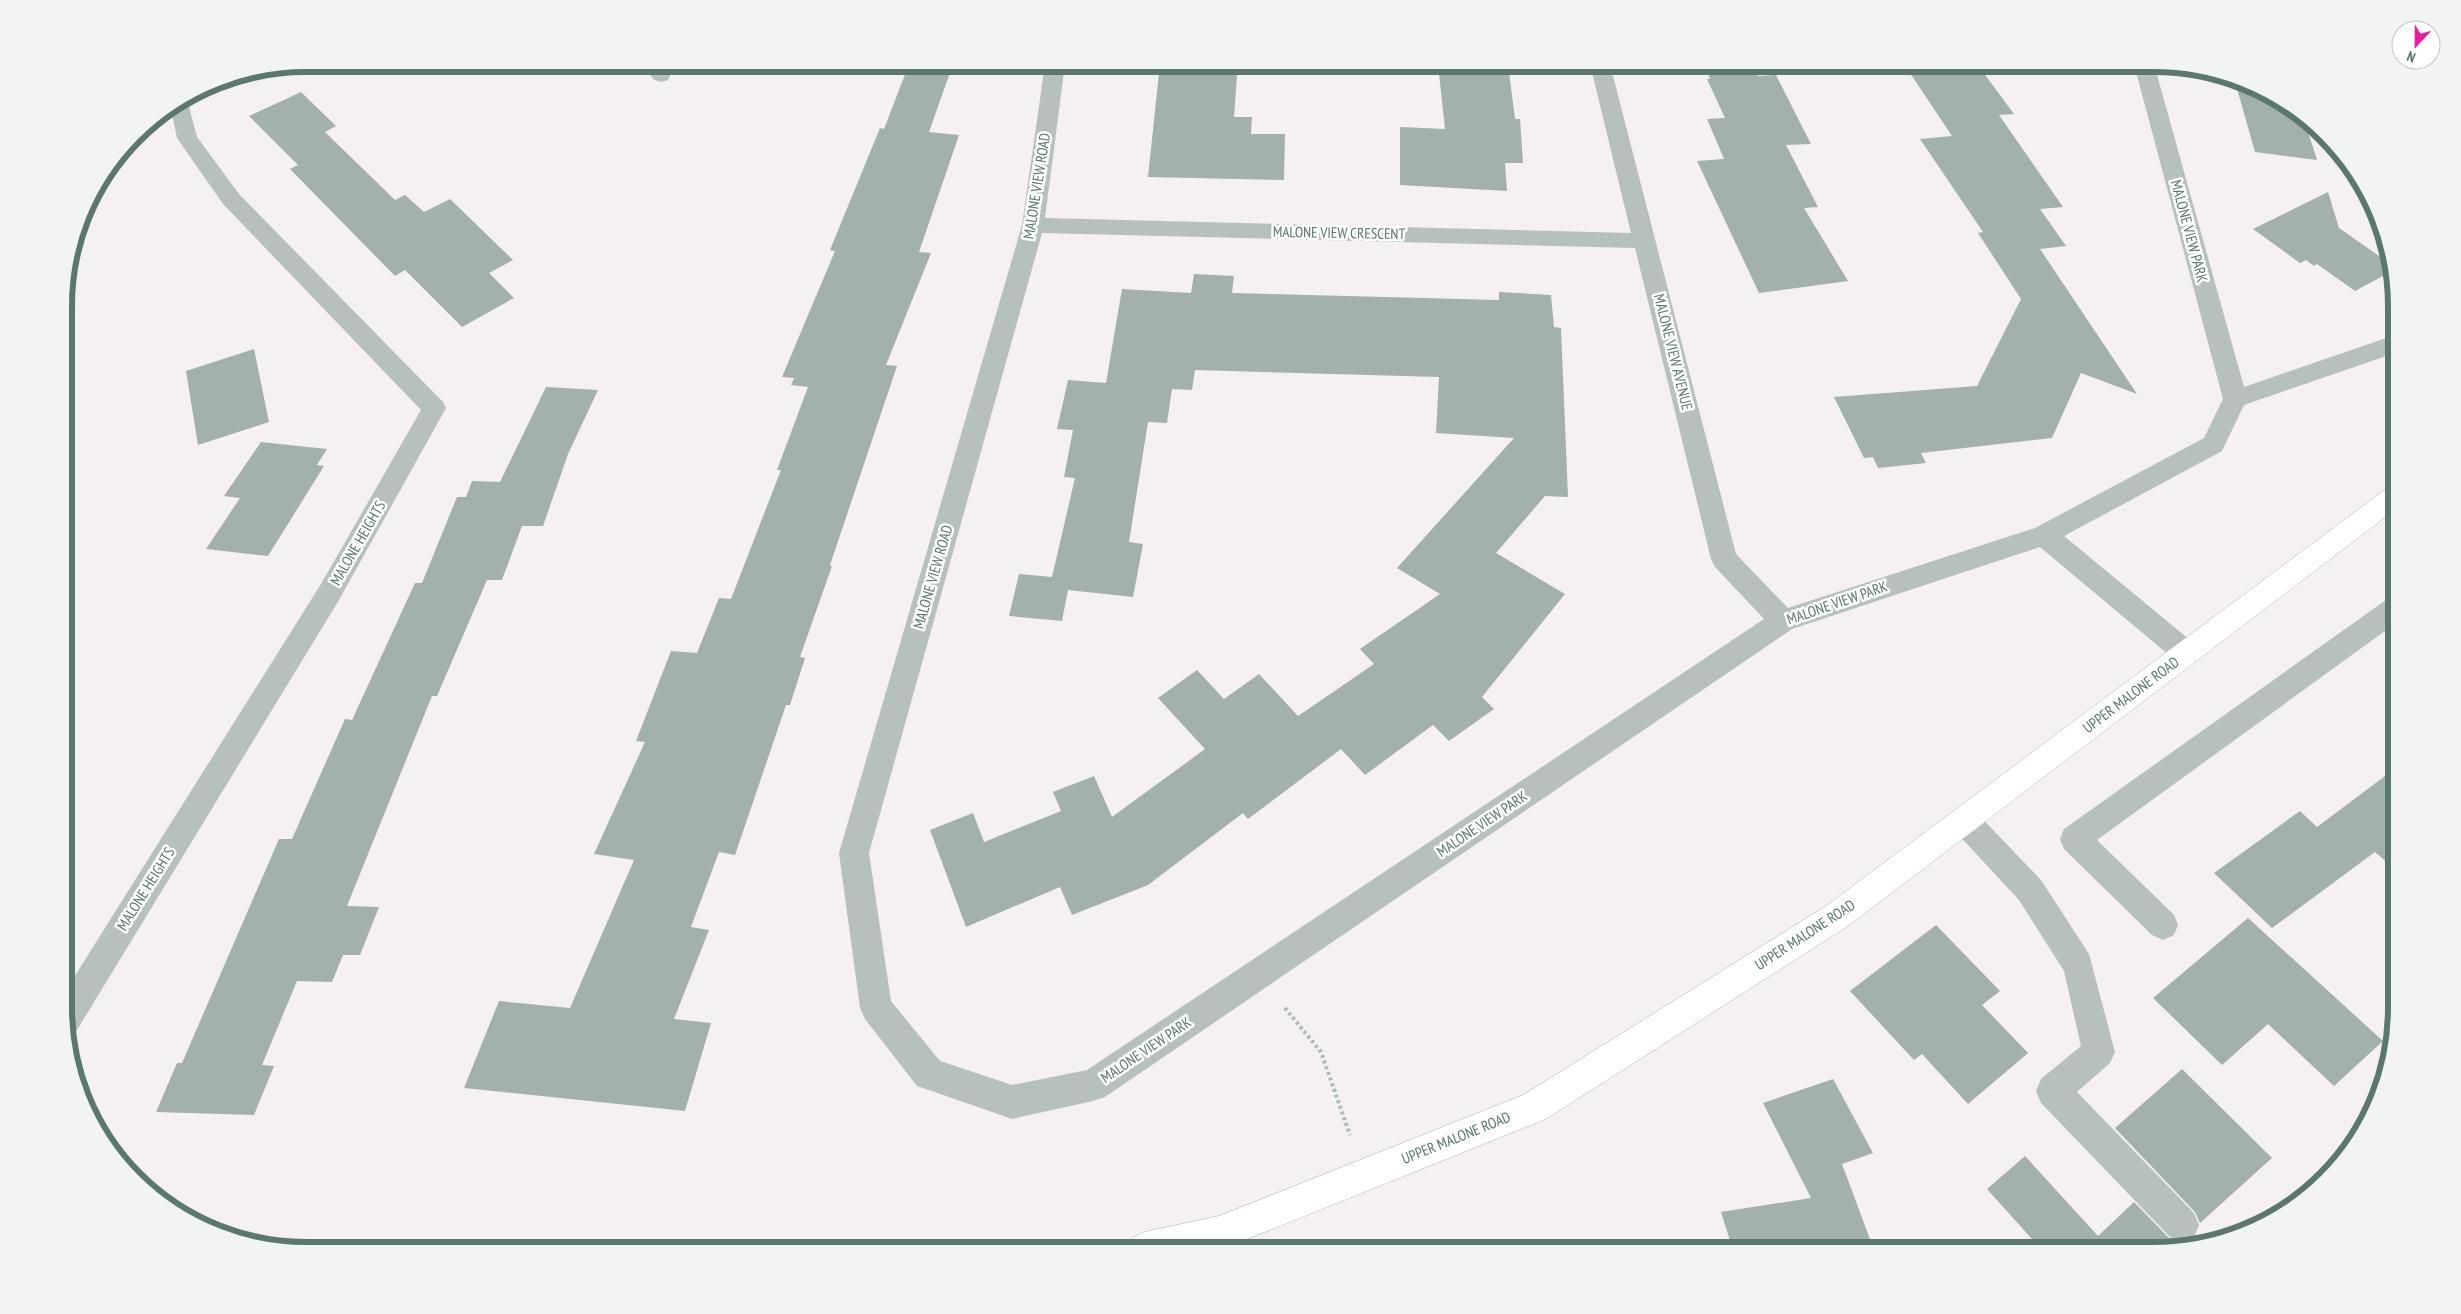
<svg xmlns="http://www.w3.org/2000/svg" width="2461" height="1314" viewBox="0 0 2461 1314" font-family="'PT Sans Narrow',sans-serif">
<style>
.building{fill:#a2b2aa}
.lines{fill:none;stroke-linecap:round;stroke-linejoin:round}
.major-casing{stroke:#aab6b0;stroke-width:1}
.path{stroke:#b1b9b6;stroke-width:4;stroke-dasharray:3 3;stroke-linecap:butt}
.minor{fill:#b6c1bc;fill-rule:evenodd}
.major{fill:#fff;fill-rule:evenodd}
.labels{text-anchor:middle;stroke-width:5;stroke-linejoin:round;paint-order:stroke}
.street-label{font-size:15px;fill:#5a786b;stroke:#fff}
.rim{fill:none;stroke:#5a786b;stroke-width:6}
</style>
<rect width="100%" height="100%" fill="#f5f1f1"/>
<g class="building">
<polygon points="909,64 953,64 929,132 959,135 919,252 931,253 886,365 897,366 830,565 832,566 800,657 805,658 790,705 786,705 735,855 719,852 691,927 709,930 674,1019 711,1023 685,1111 464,1088 499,1001 570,1008 634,860 594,854 645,742 636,741 671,651 697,653 719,598 731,599 781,470 777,470 808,387 791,385 794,378 782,377 835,251 830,250 880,128 884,129"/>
<polygon points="1438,64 1508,64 1515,119 1520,119 1523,163 1505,163 1507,191 1400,185 1400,127 1445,129"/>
<polygon points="1704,64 1754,64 1758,76 1776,75 1811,144 1786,145 1818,207 1804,208 1848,281 1759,293 1697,161 1724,159 1707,119 1725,118 1707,79 1710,79"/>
<polygon points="1904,64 1977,64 2014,114 1999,115 2063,207 2040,209 2066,246 2040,249 2137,394 2081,373 2052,438 1921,453 1926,463 1878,468 1873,457 1864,458 1834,397 1977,386 2021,299 1978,233 1983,232 1920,139 1952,136"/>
<polygon points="1159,73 1237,75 1234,117 1252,117 1251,134 1285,134 1284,180 1148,177"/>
<polygon points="2234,78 2262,89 2303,116 2317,160 2255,152"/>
<polygon points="301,92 336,126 325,132 395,200 405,195 424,212 450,199 513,260 489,273 514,298 462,327 405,270 395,276 290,169 298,165 249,116"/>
<polygon points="2328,192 2339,228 2392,265 2394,270 2355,291 2317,264 2314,266 2306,260 2300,263 2253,229"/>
<polygon points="1194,274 1234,276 1232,293 1499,300 1499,292 1551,295 1554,327 1561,328 1568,497 1545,496 1496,553 1565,594 1482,697 1494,709 1449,741 1433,725 1365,775 1341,749 1248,819 1243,813 1148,885 1072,915 1060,887 966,927 930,830 973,813 984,842 1061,811 1053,792 1094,776 1112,817 1205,749 1158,698 1197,670 1224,699 1259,674 1298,716 1374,664 1360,649 1440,594 1397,568 1514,438 1436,433 1439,377 1195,370 1192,390 1172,389 1167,423 1148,422 1129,542 1143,544 1133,597 1068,590 1062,621 1009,616 1019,574 1052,577 1075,478 1064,477 1073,430 1057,429 1068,380 1106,383 1122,289 1191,293"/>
<polygon points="254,349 269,422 198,445 186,371"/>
<polygon points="546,387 598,390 568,454 543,526 522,526 502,580 487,580 437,696 432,696 347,906 379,907 360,955 343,955 332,982 297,981 262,1065 274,1066 254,1115 156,1112 177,1063 182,1063 279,839 292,839 345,719 352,720 415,583 422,583 457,497 466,497 472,481 500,482"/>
<polygon points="261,442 327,449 317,465 324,466 268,556 206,549 240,498 224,496"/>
<polygon points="2397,767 2397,871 2375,852 2272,928 2214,873 2300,811 2317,827"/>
<polygon points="2248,918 2383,1041 2334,1086 2268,1024 2222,1065 2153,998"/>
<polygon points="1936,925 2000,991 1982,1005 2028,1053 1968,1104 1922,1054 1914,1060 1850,991"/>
<polygon points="2182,1069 2272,1158 2200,1223 2195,1212 2115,1128"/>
<polygon points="1833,1079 1873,1153 1842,1164 1874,1250 1733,1250 1721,1212 1811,1198 1763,1103"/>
<polygon points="2025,1156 2098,1236 2134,1202 2169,1238 2179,1243 2170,1250 2042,1250 1987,1189"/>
</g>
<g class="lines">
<defs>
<polygon id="major" points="2396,485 2396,509 1848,926 1546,1119 1220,1250 1126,1250 1132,1238 1144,1232 1219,1216 1523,1095 1826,906 2387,488"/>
</defs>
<use href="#major" class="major-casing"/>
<polyline class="path" points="1285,1008 1321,1052 1350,1135"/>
<g class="minor">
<polygon points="655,64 675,64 668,80 661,82 654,80 651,76"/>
<path d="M1045,64h20l-20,154 586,15 -41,-169h20l126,490 52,54 247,-80 169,-90 19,-39 -89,-335h20l90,323 151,-52v18l-151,52 -22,46 -158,85 132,109 4,8 -4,8 -10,4 -10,-4 -136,-114 -248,82 -687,468 -12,4 -81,18 -83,-29 -12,-4 -52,-67 -5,-11 -21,-155 183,-628zM1042,233l593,15 76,311 4,8 49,52 -677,451 -75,15 -72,-24 -49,-60 -22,-148z"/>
<polygon points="187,99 197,137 239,194 443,402 446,408 339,600 77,1030 66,1035 66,990 321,584 421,410 223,204 177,138 171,109"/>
<polygon points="2396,597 2396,623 2097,840 2174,915 2178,925 2174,935 2163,940 2152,935 2064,849 2060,839 2064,829 2386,600"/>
<polygon points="1964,807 1974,810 2041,880 2089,954 2115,1052 2110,1063 2077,1092 2194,1213 2199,1225 2194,1237 2182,1242 2170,1237 2041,1103 2036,1091 2041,1079 2081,1046 2064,971 2019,900 1954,830 1949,820 1954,810"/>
</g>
<use href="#major" class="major"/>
</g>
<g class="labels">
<g class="street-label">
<text transform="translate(1037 186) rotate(-81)" y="5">MALONE VIEW ROAD</text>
<text transform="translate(2189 231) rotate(75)" y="5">MALONE VIEW PARK</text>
<text transform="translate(1339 233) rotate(1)" y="5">MALONE VIEW CRESCENT</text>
<text transform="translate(1673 352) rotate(76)" y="5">MALONE VIEW AVENUE</text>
<text transform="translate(358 543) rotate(-60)" y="5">MALONE HEIGHTS</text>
<text transform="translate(933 577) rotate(-74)" y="5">MALONE VIEW ROAD</text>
<text transform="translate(1837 603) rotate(-19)" y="5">MALONE VIEW PARK</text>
<text transform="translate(2131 695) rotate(-37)" y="5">UPPER MALONE ROAD</text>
<text transform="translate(1482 824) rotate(-34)" y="5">MALONE VIEW PARK</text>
<text transform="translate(146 889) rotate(-58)" y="5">MALONE HEIGHTS</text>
<text transform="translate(1805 935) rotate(-33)" y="5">UPPER MALONE ROAD</text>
<text transform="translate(1146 1050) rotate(-34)" y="5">MALONE VIEW PARK</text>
<text transform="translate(1456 1138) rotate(-22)" y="5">UPPER MALONE ROAD</text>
</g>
</g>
<path d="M0 0H2461V1314H0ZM306 72H2154A234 234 0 0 1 2388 306V1008A234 234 0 0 1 2154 1242H306A234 234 0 0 1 72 1008V306A234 234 0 0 1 306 72Z" fill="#f2f4f3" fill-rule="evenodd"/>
<path class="rim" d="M306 72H2154A234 234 0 0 1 2388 306V1008A234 234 0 0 1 2154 1242H306A234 234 0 0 1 72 1008V306A234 234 0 0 1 306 72Z"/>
<g transform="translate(2416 45) rotate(202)"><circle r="24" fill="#ffffff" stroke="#bdc9c4"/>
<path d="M0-4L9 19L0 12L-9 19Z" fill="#ed19a3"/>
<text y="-8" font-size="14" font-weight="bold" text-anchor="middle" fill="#5a786b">N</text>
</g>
</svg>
